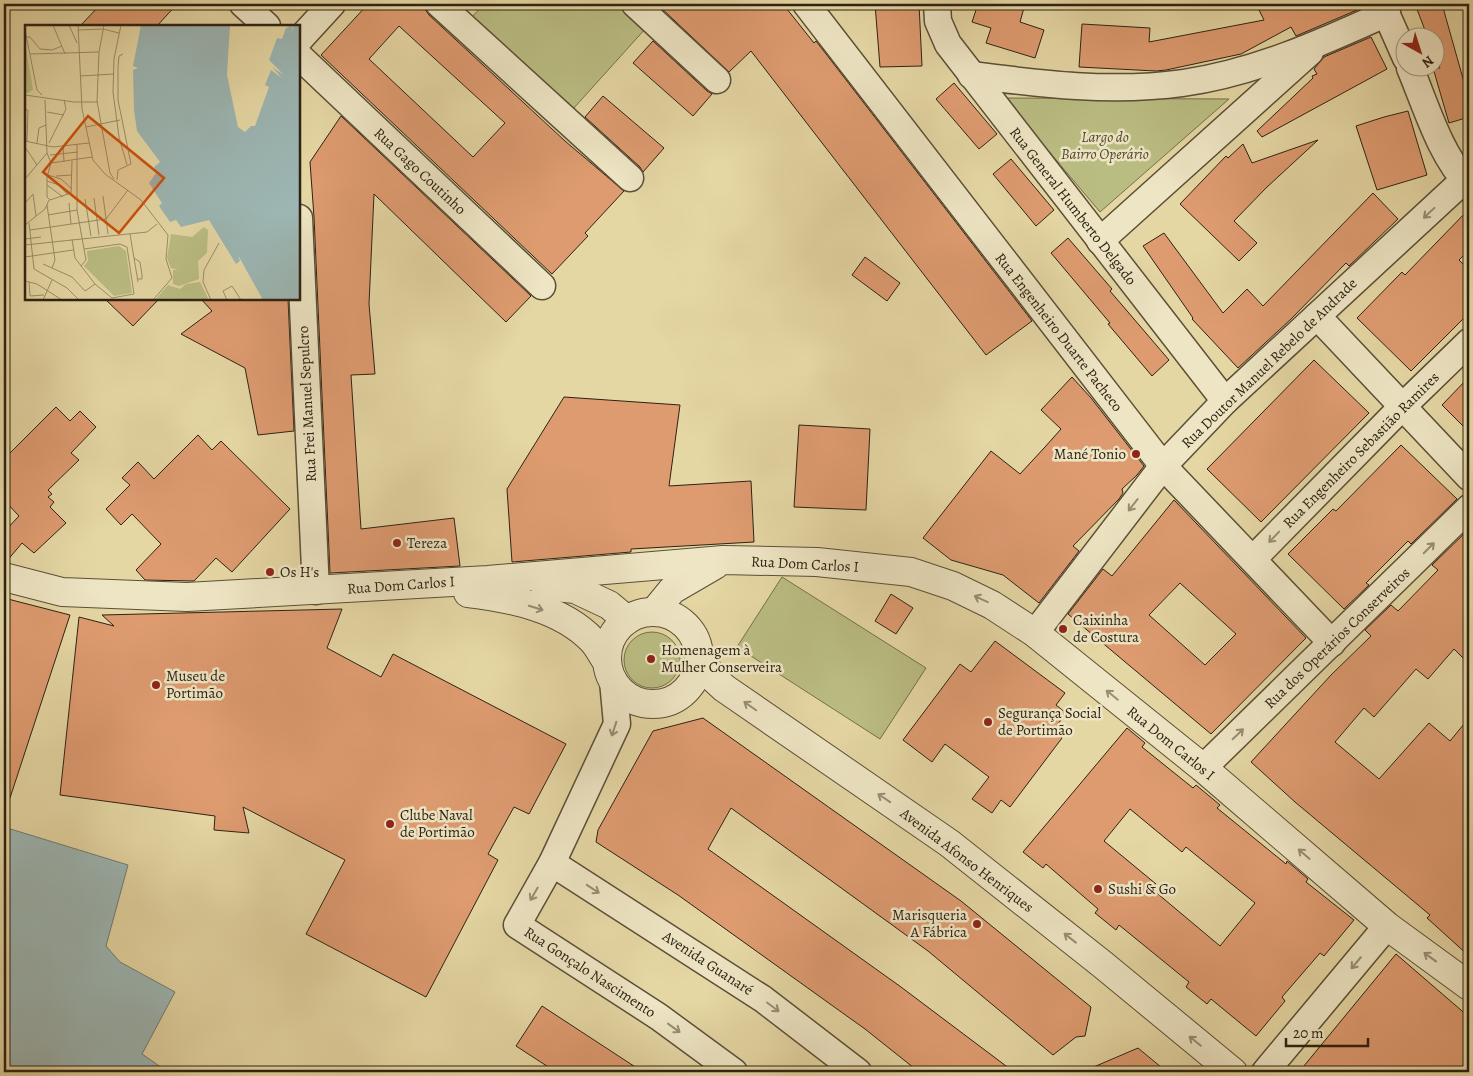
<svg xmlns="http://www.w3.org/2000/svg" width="1473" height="1076" viewBox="0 0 1473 1076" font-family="Alegreya,serif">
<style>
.green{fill:#babd82;stroke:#74704a}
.water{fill:#9cb6b3;stroke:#707b73}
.building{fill:#de9b70;stroke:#2d2213;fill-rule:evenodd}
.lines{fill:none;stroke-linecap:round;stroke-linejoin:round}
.minor-casing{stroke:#5b4f37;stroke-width:29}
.tertiary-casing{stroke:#5b4f37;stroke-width:30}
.minor{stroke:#eee5c4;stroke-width:26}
.tertiary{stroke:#eee5c4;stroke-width:28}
.oneway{stroke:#978d74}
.poi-dot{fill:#8f2418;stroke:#eee5c4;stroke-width:2}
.labels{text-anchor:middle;stroke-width:5;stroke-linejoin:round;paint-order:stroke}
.park-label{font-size:15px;font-style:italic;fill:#50492f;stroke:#eee5c4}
.street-label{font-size:15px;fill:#2d2213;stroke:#eee5c4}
.poi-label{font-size:15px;fill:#2d2213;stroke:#eee5c4;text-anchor:start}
.inset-road{fill:none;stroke:#9b8f6a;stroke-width:1}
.view{fill:#cc510d;fill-opacity:0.15;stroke:#cc510d;stroke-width:2.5}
.inset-edge{fill:none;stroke:#2d2213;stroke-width:2.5}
</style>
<rect width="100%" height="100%" fill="#e5d7a4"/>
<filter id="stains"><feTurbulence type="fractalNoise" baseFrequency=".004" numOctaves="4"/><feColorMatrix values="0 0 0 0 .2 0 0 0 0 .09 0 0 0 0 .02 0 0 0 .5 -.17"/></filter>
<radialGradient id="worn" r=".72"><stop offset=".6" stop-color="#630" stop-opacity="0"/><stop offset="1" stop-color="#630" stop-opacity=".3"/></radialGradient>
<g class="green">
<polygon points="484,4 616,4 646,28 573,109 471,18"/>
<polygon points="1004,98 1229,99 1100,212"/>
<polygon points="782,577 926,668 880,739 737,647"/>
<circle cx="652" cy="660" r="28"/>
</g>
<polygon class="water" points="4,827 128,865 106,946 120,962 175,992 142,1054 168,1072 4,1072"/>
<g class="building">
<polygon points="101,4 177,4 157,26 80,26"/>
<path d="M368,4h56l1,5 4,6 136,126 59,50 -39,42 3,3 -36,38 -231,-219zM399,26l106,97 -32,34 -104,-98z"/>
<polygon points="657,4 783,4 814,43 816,41 1032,321 986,355 751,51 729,72"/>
<polygon points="875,4 919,4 922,66 880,67"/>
<polygon points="978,4 1025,4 1020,22 1044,30 1035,58 986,43 991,28 972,22"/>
<polygon points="1256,4 1353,4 1357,10 1296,36 1291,27 1241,54 1166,70 1156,71 1079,67 1082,24 1150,28 1149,42 1264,20"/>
<polygon points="1415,4 1442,4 1469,100 1469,117 1449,123 1433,68 1440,68 1436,57 1436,38 1428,38"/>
<polygon points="1371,37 1387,69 1262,137 1257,131 1313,78 1312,76 1317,74 1314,69 1324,57"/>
<polygon points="653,41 707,91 712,94 693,116 633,63"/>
<polygon points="954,83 997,134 979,149 936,99"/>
<polygon points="603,96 664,148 643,172 640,167 585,117"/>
<polygon points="1408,111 1427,175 1377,190 1356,126 1384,117"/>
<polygon points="341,116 531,296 506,322 374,194 369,304 375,374 351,375 361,529 454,518 460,566 330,573 314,217 310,162"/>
<polygon points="1318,140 1266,188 1234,221 1257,243 1239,261 1180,204 1226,156 1228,158 1243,144 1252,163"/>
<polygon points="1011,159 1054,210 1036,226 993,174"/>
<polygon points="1373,193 1398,219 1349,266 1346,263 1291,319 1238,368 1192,319 1193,318 1143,246 1164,233 1223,313 1247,289 1263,306"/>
<polygon points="1469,209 1469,250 1459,260 1469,270 1469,313 1411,371 1357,318 1402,272 1405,275"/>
<polygon points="1068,238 1112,289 1110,291 1169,360 1152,376 1108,324 1110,323 1051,253"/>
<polygon points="865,257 900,283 887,301 852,275"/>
<polygon points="105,299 159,299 133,326"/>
<polygon points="201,299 288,299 294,431 258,435 245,368 181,334 212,311"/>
<polygon points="1314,360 1369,413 1261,522 1207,469"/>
<polygon points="1072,377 1091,398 1144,466 1137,475 1122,489 1123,493 1119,499 1073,546 1079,551 1039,603 1003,575 951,560 923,538 991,451 1020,474 1045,447 1061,429 1041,410"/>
<polygon points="1469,377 1469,432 1442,405"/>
<polygon points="564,397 680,405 669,486 751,481 754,542 631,549 631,552 512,562 507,489"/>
<polygon points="56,407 70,421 80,411 96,427 71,453 79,460 48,490 52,494 48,497 54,502 50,507 66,523 34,553 22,543 6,562 4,562 4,532 19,516 4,500 4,459"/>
<polygon points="799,425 870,429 866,510 794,507"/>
<polygon points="198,435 212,450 221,441 290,509 232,572 216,558 194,581 145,580 136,570 161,544 132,514 121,525 106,509 130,485 122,478 138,462 154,479"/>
<polygon points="1401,445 1457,499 1411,544 1408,541 1366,583 1369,585 1344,609 1288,554 1333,509 1336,511"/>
<path d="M1174,500l132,138 -95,96 -143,-120 35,-45 9,7zM1180,583l56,51 -31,31 -56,-50z"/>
<polygon points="1469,529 1469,664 1454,649 1428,679 1416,669 1374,717 1364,708 1335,742 1379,779 1429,723 1450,741 1469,718 1469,956 1427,918 1430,915 1295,802 1251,762 1331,675 1371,636 1365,630 1391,605 1398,611 1438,570 1432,565"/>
<polygon points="891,594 913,608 896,634 875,621"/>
<polygon points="4,598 70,615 8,804 4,803"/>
<polygon points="342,609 327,648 381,677 393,654 566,744 529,814 514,807 488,854 498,860 426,997 306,934 345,860 243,807 249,833 214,830 215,816 60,795 79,617 114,626 102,615"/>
<polygon points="995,641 1065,693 1056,705 1066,713 1053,731 1062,738 1010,807 1001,800 992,813 972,799 989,777 945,744 932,762 903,740 960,664 971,672"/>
<polygon points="703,718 961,901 1091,1007 1085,1036 1076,1037 1053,1055 928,951 731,808 708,849 901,987 1014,1072 919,1072 865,1029 678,895 596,842 598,830 653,731"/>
<path d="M1127,728l18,15 -3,4 51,41 3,-3 24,20 -3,3 69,56 1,-3 21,18 -2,3 48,38 -30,36 -4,-3 -38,44 3,4 -29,35 -45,-37 -4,5 -21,-17 3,-5 -70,-57 -3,5 -21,-17 3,-4 -52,-45 -3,4 -20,-16zM1130,809l52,43 4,-5 69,56 -35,43 -68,-57 4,-5 -52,-43z"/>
<polygon points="1396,954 1469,1017 1469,1072 1299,1072"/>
<polygon points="542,1006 643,1072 556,1072 516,1046"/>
<polygon points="1138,1048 1167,1072 1082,1072"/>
</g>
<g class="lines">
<defs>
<g id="minor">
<polyline points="243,4 267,26"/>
<polyline points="439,4 630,178"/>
<polyline points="635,4 717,80"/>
<polyline points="806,4 1163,466 1332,643"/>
<polyline points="937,4 938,21 948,44 1225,401"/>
<polyline points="1382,4 1406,58"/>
<polyline points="299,40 332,4"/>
<polyline points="299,56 542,286"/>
<path d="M1410,68c16,38 30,87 59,117"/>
<path d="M971,75c70,9 141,18 212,8 71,-10 138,-40 204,-70"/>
<polyline points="299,218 316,591"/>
<polyline points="1100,241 1310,52"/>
<polyline points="1317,316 1469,477"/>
<polyline points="1253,559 1403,406 1469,342"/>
<polyline points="1035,633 1163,466 1225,401 1464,180"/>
<polyline points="613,681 617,724 552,863 517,925 659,1017 734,1072"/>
<polyline points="1203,768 1469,508"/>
<polyline points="552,863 763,999 858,1072"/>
<polyline points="1265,1072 1387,926"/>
</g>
<g id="tertiary">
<polyline points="4,577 62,592 187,597 488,580 723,560 817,562 911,572 953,586 992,605 1035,633 1203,768 1387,926 1469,986"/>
<polyline points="545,586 575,589 609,605 627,620"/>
<path d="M468,593c43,5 93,15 124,47 6,6 10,15 15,22"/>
<circle cx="653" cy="658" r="46"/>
<polyline points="654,612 672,590 715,565"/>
<polyline points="699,654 711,676 724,688 949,843 1102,964 1233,1072"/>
</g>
</defs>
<use href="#minor" class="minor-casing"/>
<use href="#tertiary" class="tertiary-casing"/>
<use href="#minor" class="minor"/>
<use href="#tertiary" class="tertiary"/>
</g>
<defs><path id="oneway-shaft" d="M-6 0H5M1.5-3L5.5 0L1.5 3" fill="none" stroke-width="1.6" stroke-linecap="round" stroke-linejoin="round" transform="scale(1.25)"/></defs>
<g class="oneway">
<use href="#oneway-shaft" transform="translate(1429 213) rotate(137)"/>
<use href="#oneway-shaft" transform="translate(1133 505) rotate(128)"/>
<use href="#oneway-shaft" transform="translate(1274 537) rotate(134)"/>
<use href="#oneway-shaft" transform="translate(1429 548) rotate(-45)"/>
<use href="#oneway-shaft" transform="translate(981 599) rotate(-155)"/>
<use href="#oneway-shaft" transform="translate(536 608) rotate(17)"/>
<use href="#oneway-shaft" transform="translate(1112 695) rotate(-141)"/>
<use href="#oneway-shaft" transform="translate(750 706) rotate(-145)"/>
<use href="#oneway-shaft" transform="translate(614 729) rotate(108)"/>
<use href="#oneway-shaft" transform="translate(1238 734) rotate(-44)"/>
<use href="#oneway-shaft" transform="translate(884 798) rotate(-146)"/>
<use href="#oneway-shaft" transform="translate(1304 854) rotate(-139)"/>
<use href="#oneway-shaft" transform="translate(593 889) rotate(33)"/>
<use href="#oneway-shaft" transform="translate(534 894) rotate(120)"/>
<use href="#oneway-shaft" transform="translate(1070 938) rotate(-142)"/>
<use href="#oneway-shaft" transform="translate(1430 957) rotate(-144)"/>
<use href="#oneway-shaft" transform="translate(1356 963) rotate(130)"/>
<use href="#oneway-shaft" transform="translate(773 1007) rotate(37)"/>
<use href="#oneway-shaft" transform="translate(674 1028) rotate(36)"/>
<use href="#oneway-shaft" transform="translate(1195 1041) rotate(-141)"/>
</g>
<g class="poi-dot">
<circle cx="1136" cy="454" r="5"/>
<circle cx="397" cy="543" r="5"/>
<circle cx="270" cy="572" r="5"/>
<circle cx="1063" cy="629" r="5"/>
<circle cx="651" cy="659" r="5"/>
<circle cx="156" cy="685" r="5"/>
<circle cx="988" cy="722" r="5"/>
<circle cx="390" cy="824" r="5"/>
<circle cx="1098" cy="889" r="5"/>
<circle cx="977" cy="924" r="5"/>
</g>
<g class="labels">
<g class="park-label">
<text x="1105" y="142">Largo do<tspan x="1105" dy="17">Bairro Operário</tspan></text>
</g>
<g class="street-label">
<text transform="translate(420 171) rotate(43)" y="5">Rua Gago Coutinho</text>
<text transform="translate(1073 206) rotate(52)" y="5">Rua General Humberto Delgado</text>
<text transform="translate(1059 332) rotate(52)" y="5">Rua Engenheiro Duarte Pacheco</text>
<text transform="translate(1269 363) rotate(-44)" y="5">Rua Doutor Manuel Rebelo de Andrade</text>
<text transform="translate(307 404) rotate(-93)" y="5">Rua Frei Manuel Sepulcro</text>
<text transform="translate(1361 450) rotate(-45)" y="5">Rua Engenheiro Sebastião Ramires</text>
<text transform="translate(805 564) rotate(3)" y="5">Rua Dom Carlos I</text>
<text transform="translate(401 585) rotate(-4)" y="5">Rua Dom Carlos I</text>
<text transform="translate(1337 638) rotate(-44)" y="5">Rua dos Operários Conserveiros</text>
<text transform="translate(1171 743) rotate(39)" y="5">Rua Dom Carlos I</text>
<text transform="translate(967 860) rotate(37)" y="5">Avenida Afonso Henriques</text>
<text transform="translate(708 963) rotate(33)" y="5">Avenida Guanaré</text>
<text transform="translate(590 972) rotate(33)" y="5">Rua Gonçalo Nascimento</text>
</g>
<g class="poi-label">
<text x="1126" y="459" text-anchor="end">Mané Tonio</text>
<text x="407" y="548">Tereza</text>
<text x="280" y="577">Os H's</text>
<text x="1073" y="625">Caixinha<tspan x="1073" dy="17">de Costura</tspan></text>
<text x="661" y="655">Homenagem à<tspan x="661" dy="17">Mulher Conserveira</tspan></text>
<text x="166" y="681">Museu de<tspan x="166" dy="17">Portimão</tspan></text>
<text x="998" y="718">Segurança Social<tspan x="998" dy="17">de Portimão</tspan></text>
<text x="400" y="820">Clube Naval<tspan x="400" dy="17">de Portimão</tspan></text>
<text x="1108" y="894">Sushi &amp; Go</text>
<text x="967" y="920" text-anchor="end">Marisqueria<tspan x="967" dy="17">A Fábrica</tspan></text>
</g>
</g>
<g transform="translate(25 25)">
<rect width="275" height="275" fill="#e5d7a4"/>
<path d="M0,16l8,49 -5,3h-3zM179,202l4,3 -1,23 -9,8 1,18 -20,7 -6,-2v-14h5l-7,-2 -4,-10 4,-24 21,3zM94,221l7,5 6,42 -18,3 -30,-30 4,-5 -1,-10zM175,257l9,18h-54l13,-15 12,4 6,-5z" fill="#babd82"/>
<path d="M116,0h89l-3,50 11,52 7,5 6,-6h4l14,-39 -4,-2 6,-15 11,8 -10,-11 12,8 -15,-15 8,-22 5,1 4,-11 7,-3 -2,9 3,-9h6v275h-37l-25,-45 2,6 -4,3 -27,-44 -28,7 -5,-7 -6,2 -11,-16 3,-3 -13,-20 7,-10 -2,-6 6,-5 -23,-31 -3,-21 -1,-40 5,-2 -5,-2z" fill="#9cb6b3"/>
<path class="inset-road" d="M28,0l12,29M44,0l8,18M53,0l4,84 11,51 12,14 36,26 27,35 -2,24 6,19 -19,22M79,0l-5,27 -2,49 13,72 4,6M96,0l-7,34 -1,33 6,45 8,28M0,5l12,60 5,5M53,5l25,-1 16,4M1,12h4l10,12 12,1 10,-4M5,29l69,-2M55,51l34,-2M0,70l49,7h24M0,85h3l-1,31M22,87l17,3M61,102l34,-7M0,116l28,6 36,-4M12,118l2,-15 7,-3M24,118l17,-34 -2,-9M52,119v66l9,50 -5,6M38,121l1,16M0,122l12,18M22,128l4,10 -4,14v20l3,3 21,-7 1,-32M25,130l28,-3M26,138l41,-6M23,150l13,4 11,10M31,151l16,-1M0,154l22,-26 -2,-53M92,155l1,-10 13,-6 -13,-64v-33l1,-11 4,-2M22,156l12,4 9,10M22,160l16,12M78,171l5,38M69,173l5,37M60,174l6,37M1,177l7,-8 3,22M44,178l2,21M22,180l8,55 -3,8M23,190l29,-5M4,198l5,46M0,200l20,-16 4,-9M5,205l76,-11 22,-29M105,209l8,48M0,214l16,-2M47,214l3,19 20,26 17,14 22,-4 -7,-47 -7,-3 -36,5M0,220l122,-13 10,-8M0,232l48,-7M109,233l6,4 2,13v4h-5M18,239l29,13 13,14 10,-7M9,244l33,19 12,12M0,256l12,3 25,16M4,257l1,14 14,-1M18,275l9,-20M186,275l-8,-18 1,-12 15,-27M202,275l-4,-9 9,-5 9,14"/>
<path class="view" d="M63,91l76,62 -45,55 -76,-61z"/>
<rect width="275" height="275" class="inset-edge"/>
</g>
<rect width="1473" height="1076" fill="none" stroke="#e5d7a4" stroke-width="20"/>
<rect x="5" y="5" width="1463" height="1066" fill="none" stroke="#2d2213" stroke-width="2.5"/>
<rect x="10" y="10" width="1453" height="1056" fill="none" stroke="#2d2213"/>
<g transform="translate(1420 52) rotate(141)"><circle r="24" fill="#eee5c4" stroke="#a1977d"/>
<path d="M0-4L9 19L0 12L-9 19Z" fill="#8f2418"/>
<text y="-8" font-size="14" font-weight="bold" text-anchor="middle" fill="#2d2213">N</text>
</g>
<path d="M1286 1038v8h82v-8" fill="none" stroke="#2d2213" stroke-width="2.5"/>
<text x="1293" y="1038" font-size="15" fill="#2d2213" stroke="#eee5c4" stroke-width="4" paint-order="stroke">20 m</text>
<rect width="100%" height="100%" filter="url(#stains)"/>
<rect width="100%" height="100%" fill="url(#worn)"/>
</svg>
